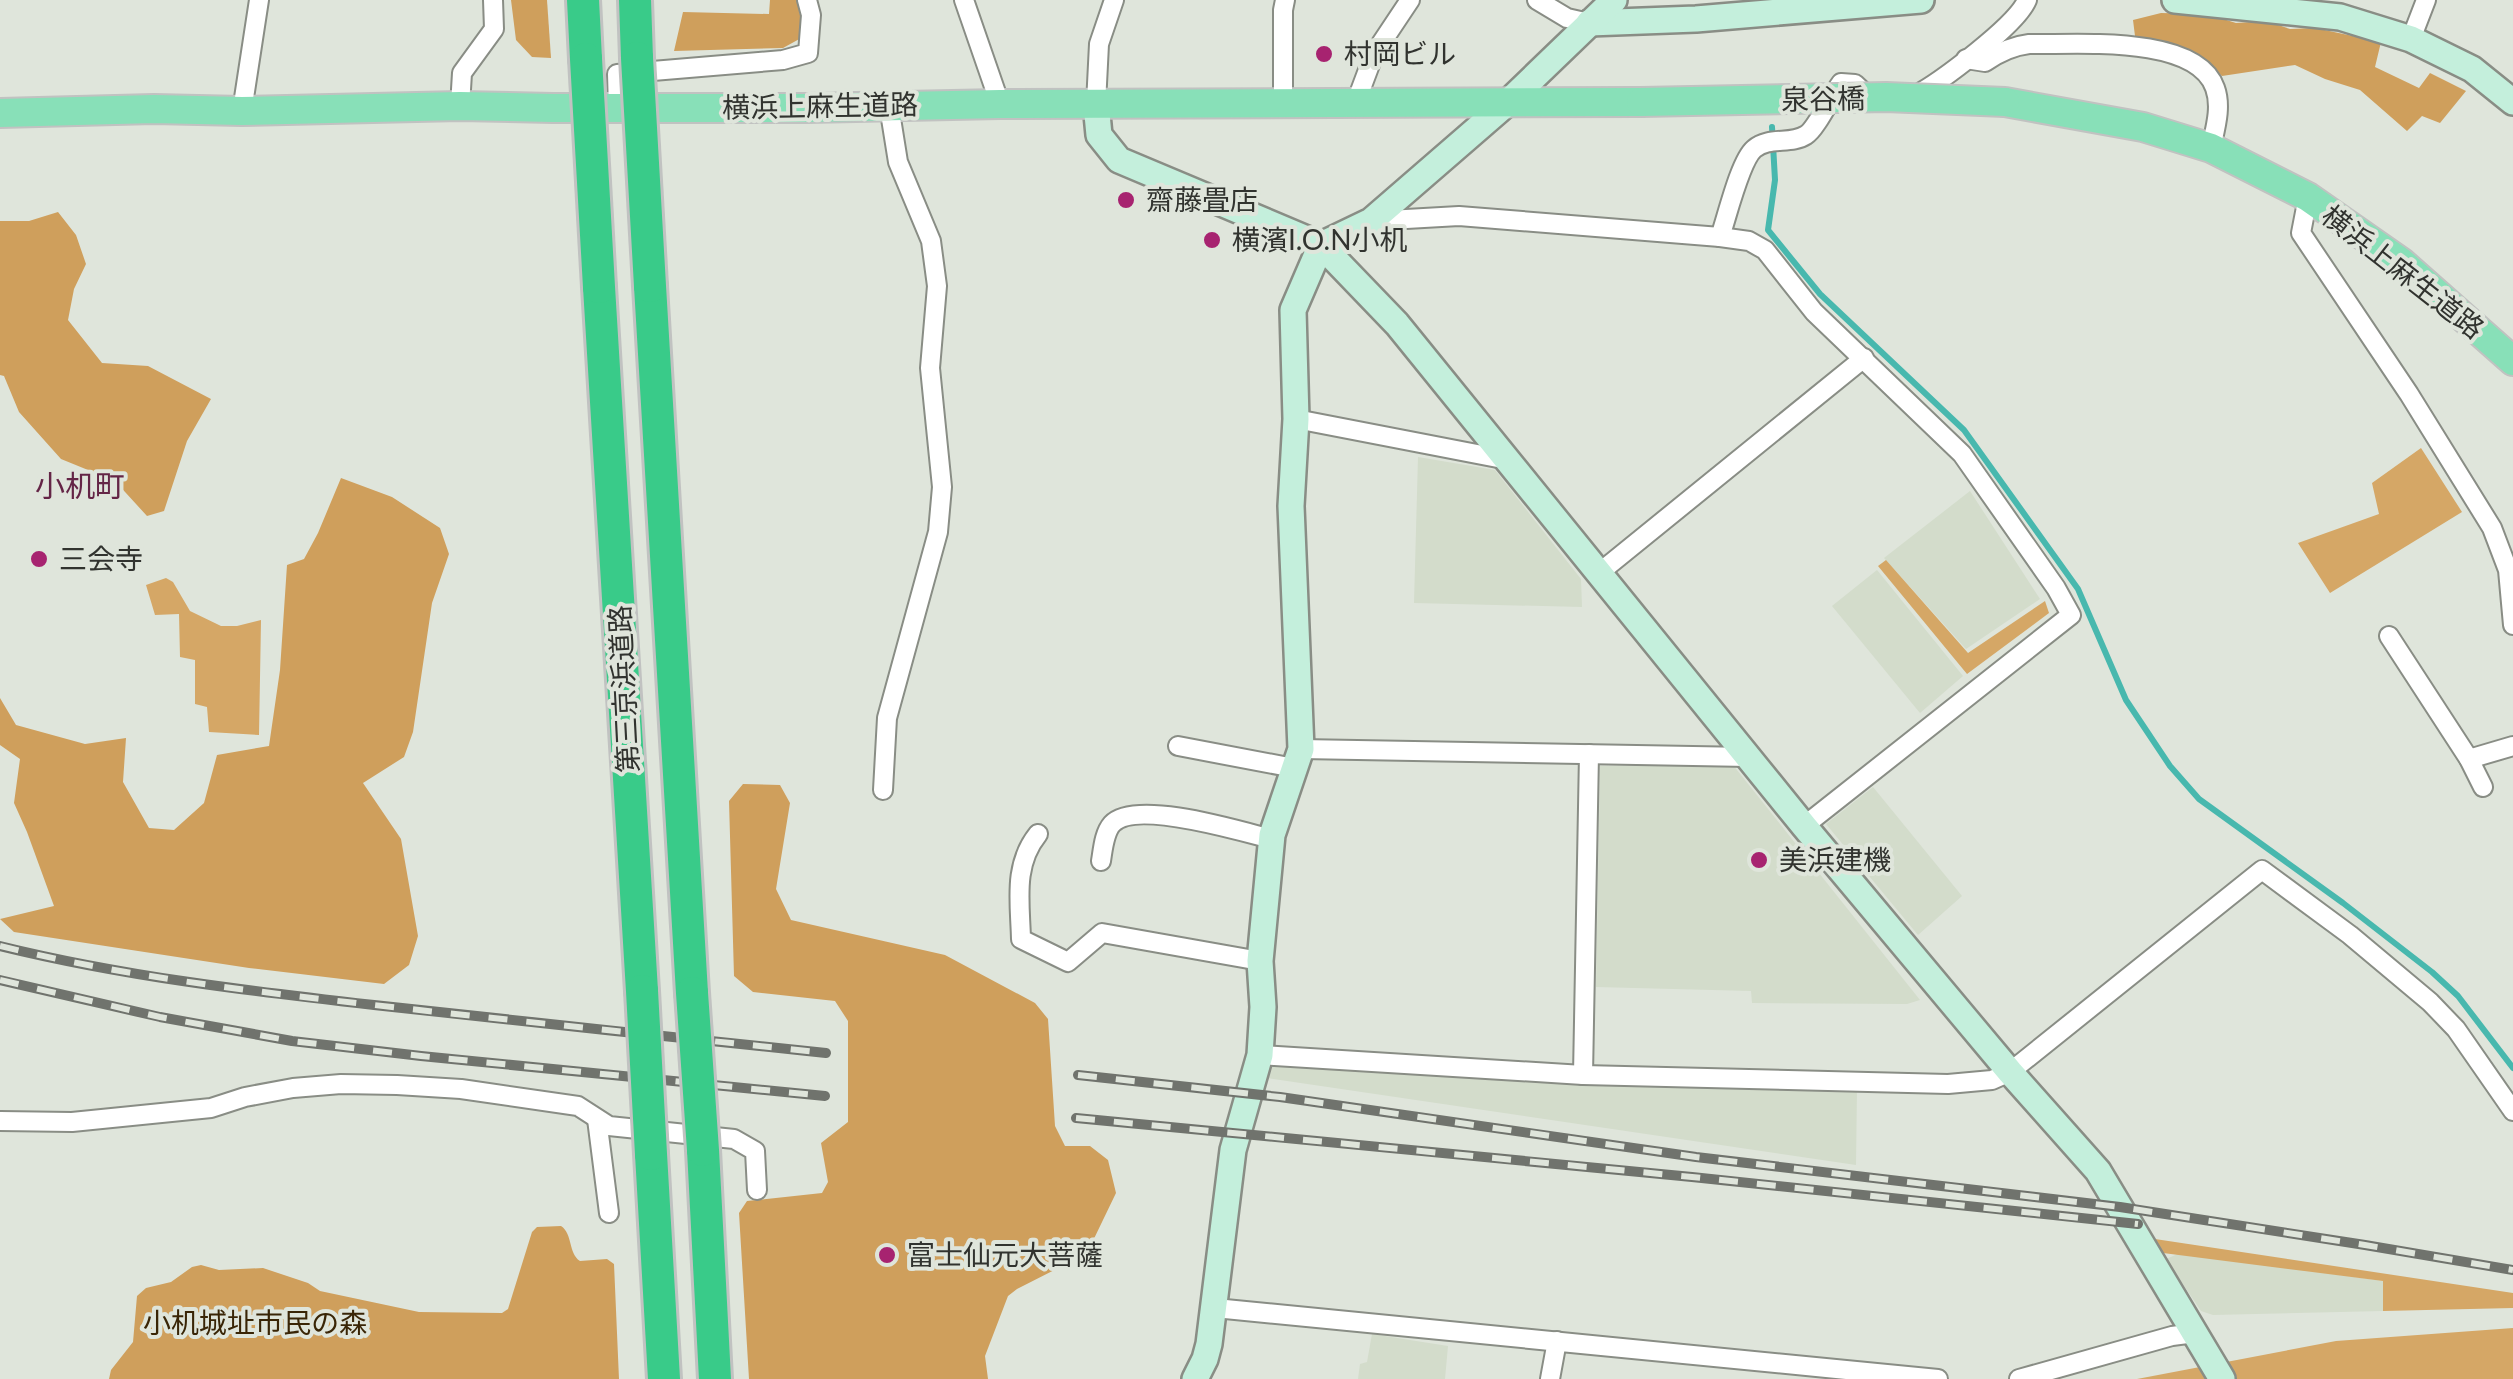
<svg xmlns="http://www.w3.org/2000/svg" width="2513" height="1379" viewBox="0 0 2513 1379" font-family="Lato,'Noto Sans JP',sans-serif">
<style>
.built{fill:#d3dccb}
.green{fill:#d5a766}
.forest{fill:#cf9f5c}
.lines{fill:none;stroke-linecap:round;stroke-linejoin:round}
.stream{stroke:#48b8ae;stroke-width:6}
.street-casing{stroke:#898d85;stroke-width:22}
.secondary-casing{stroke:#898d85;stroke-width:30}
.primary-casing{stroke:#c1c2c1;stroke-width:32}
.highway-casing{stroke:#c1c2c1;stroke-width:38}
.street{stroke:#fff;stroke-width:18}
.secondary{stroke:#c4efdc;stroke-width:25}
.primary{stroke:#88e0b8;stroke-width:28}
.highway{stroke:#39cb89;stroke-width:32}
.rail-casing{stroke:#70736d;stroke-width:10}
.rail{stroke:#dfe5db;stroke-width:6;stroke-dasharray:19;stroke-linecap:butt}
.primary-bridge-casing{stroke:#c1c2c1;stroke-width:32;stroke-linecap:butt}
.highway-bridge-casing{stroke:#c1c2c1;stroke-width:38;stroke-linecap:butt}
.primary-bridge{stroke:#88e0b8;stroke-width:28}
.highway-bridge{stroke:#39cb89;stroke-width:32}
.poi-dot{fill:#a72370;stroke:#dfe5db;stroke-width:4}
.labels{text-anchor:middle;stroke-width:8;stroke-linejoin:round;paint-order:stroke}
.poi-label{font-size:28px;fill:#31332f;stroke:#dfe5db;text-anchor:start}
.street-label{font-size:28px;fill:#31332f;stroke:#dfe5db}
.park-label{font-size:28px;fill:#392506;stroke:#dfe5db}
.neighbourhood-label{font-size:30px;fill:#642546;stroke:#dfe5db}
</style>
<rect width="100%" height="100%" fill="#dfe5db"/>
<g class="built">
<polygon points="1418,457 1495,470 1581,579 1582,607 1414,603"/>
<polygon points="1970,491 2040,599 1966,649 1884,558"/>
<polygon points="1877,570 1963,676 1920,713 1832,606"/>
<polygon points="1733,765 1920,1000 1907,1004 1752,1003 1751,991 1596,987 1600,766"/>
<polygon points="1873,787 1962,896 1918,935 1826,824"/>
<polygon points="1272,1063 1577,1084 1857,1089 1856,1165 1267,1078"/>
<polygon points="2180,1253 2383,1281 2383,1311 2213,1315 2201,1311 2166,1259"/>
<polygon points="1372,1334 1448,1346 1445,1379 1358,1379 1360,1364 1367,1362"/>
</g>
<g class="green">
<polygon points="2421,448 2462,512 2330,593 2298,543 2379,514 2372,483"/>
<polygon points="1886,560 1968,653 2045,601 2049,613 1967,674 1878,566"/>
<polygon points="166,578 173,582 190,611 221,626 237,626 261,620 259,735 209,732 207,707 195,704 195,660 180,657 179,614 155,615 146,585"/>
<polygon points="2155,1239 2513,1293 2513,1308 2383,1311 2383,1281 2163,1253"/>
<polygon points="2513,1328 2513,1379 2137,1379 2336,1341"/>
</g>
<g class="forest">
<polygon points="511,0 547,0 551,58 532,57 516,40"/>
<polygon points="770,0 798,0 803,37 783,48 674,51 683,12 769,14"/>
<polygon points="2161,13 2207,14 2236,23 2266,21 2290,29 2315,28 2381,42 2375,67 2419,88 2430,73 2466,91 2440,123 2422,116 2407,131 2360,90 2325,79 2295,65 2222,76 2189,50 2162,53 2136,44 2133,20"/>
<polygon points="58,212 76,235 86,264 74,289 68,320 102,363 148,366 211,399 187,441 164,511 147,516 115,481 61,459 19,412 4,376 0,375 0,221 29,221"/>
<polygon points="341,478 392,497 440,528 449,554 432,603 413,732 404,757 363,783 401,839 418,936 409,965 384,984 249,968 14,932 0,919 54,906 27,832 14,803 20,759 0,745 0,698 16,725 85,744 126,738 123,782 149,828 174,830 204,803 217,755 269,746 280,670 287,565 304,559 318,533"/>
<polygon points="743,784 780,785 790,803 776,889 791,920 945,955 1035,1003 1048,1019 1055,1126 1065,1146 1090,1146 1108,1160 1116,1193 1089,1249 1078,1258 1017,1289 1008,1296 985,1356 988,1379 749,1379 739,1213 747,1201 822,1193 828,1182 821,1143 848,1122 848,1021 835,1001 753,992 734,976 729,801"/>
<path d="M561,1226c12,8 7,27 19,35l27,-2 7,5 5,115h-510l2,-9 22,-28 4,-46 9,-8 25,-6 21,-15 9,-2 18,5 44,-2 45,15 12,8 99,21 83,1 6,-4 24,-77 5,-5z"/>
</g>
<g class="lines">
<polyline class="stream" points="1772,127 1775,180 1768,230 1820,294 1964,430 2078,589 2126,700 2170,766 2199,799 2343,903 2432,972 2458,996 2513,1068"/>
<defs>
<g id="street">
<polyline points="964,0 1000,104"/>
<polyline points="1537,0 1567,18 1589,23"/>
<polyline points="2411,39 2426,0"/>
<path d="M1966,59l19,3c14,-10 27,-16 44,-18 46,1 167,-10 186,44 7,19 0,41 -4,60"/>
<path d="M1914,96c25,-13 103,-71 113,-96"/>
<polyline points="1356,102 1374,54 1410,0"/>
<polyline points="1283,103 1283,10 1285,0"/>
<polyline points="1096,104 1099,44 1114,0"/>
<polyline points="460,106 462,73 494,29 493,0"/>
<polyline points="618,108 617,74 783,60 808,53 811,15 807,0"/>
<polyline points="242,111 259,0"/>
<polyline points="2308,197 2301,233 2409,394 2492,528 2508,570 2513,625"/>
<polyline points="1371,221 1459,216 1720,237 1749,241 1765,250 1814,312 1962,454 2056,588 2071,615 1804,826"/>
<path d="M1720,237c7,-20 20,-76 34,-88 15,-13 37,-4 52,-14 10,-6 26,-40 35,-52l14,1 16,15"/>
<polyline points="1296,419 1508,460"/>
<polyline points="1599,573 1864,358"/>
<polyline points="2389,636 2469,759 2483,787"/>
<polyline points="1178,746 1294,768"/>
<polyline points="1301,749 1749,757"/>
<polyline points="2469,759 2513,746"/>
<polyline points="883,790 887,718 938,532 942,487 930,368 937,286 931,241 898,162 889,106"/>
<path d="M1038,834c-25,31 -18,67 -17,105l47,23 34,-29 158,28"/>
<path d="M1101,861c2,-12 3,-28 11,-37 23,-25 128,7 159,15"/>
<polyline points="1260,1055 1583,1075 1948,1084 1992,1080 2010,1072 2262,870 2350,935 2430,1002 2456,1029 2513,1111"/>
<polyline points="1583,1075 1589,754"/>
<polyline points="597,1119 609,1213"/>
<polyline points="0,1121 72,1122 211,1108 245,1097 293,1088 341,1084 397,1085 461,1089 578,1106 609,1126 734,1139 755,1151 757,1190"/>
<polyline points="1215,1308 1938,1379"/>
<polyline points="1550,1379 1557,1341"/>
<polyline points="2019,1379 2172,1336 2195,1333"/>
</g>
<g id="secondary">
<polyline points="2175,0 2340,17 2411,39 2472,69 2513,102"/>
<polyline points="1589,23 1696,19 1921,0"/>
<polyline points="1096,104 1099,135 1119,160 1321,245 1397,324 1804,826 2010,1072 2098,1171 2222,1379"/>
<polyline points="1195,1379 1205,1359 1209,1344 1233,1150 1260,1055 1263,1007 1260,961 1272,835 1301,749 1291,506 1296,419 1293,310 1321,245 1371,221 1506,104 1614,0"/>
</g>
<g id="primary">
<polyline points="2005,102 2143,127 2211,148 2308,197 2401,262 2513,361"/>
<polyline points="0,113 154,109 242,111 460,106 553,108 808,108 1000,104 1641,102"/>
</g>
<g id="highway">
<polyline points="583,0 586,59"/>
<polyline points="635,0 637,58"/>
<polyline points="650,286 692,993"/>
<polyline points="599,287 642,991"/>
<polyline points="703,1150 715,1379"/>
<polyline points="651,1154 664,1379"/>
</g>
</defs>
<use href="#street" class="street-casing"/>
<use href="#secondary" class="secondary-casing"/>
<use href="#primary" class="primary-casing"/>
<use href="#highway" class="highway-casing"/>
<use href="#street" class="street"/>
<use href="#secondary" class="secondary"/>
<use href="#primary" class="primary"/>
<use href="#highway" class="highway"/>
<defs>
<g id="rail">
<path d="M0,946c122,30 249,45 374,59 151,17 301,32 452,48"/>
<polyline points="0,980 160,1017 292,1041 421,1056 825,1096"/>
<polyline points="1078,1075 1280,1097 1696,1157 2120,1207 2365,1245 2513,1270"/>
<polyline points="1076,1118 1692,1177 2138,1224"/>
</g>
</defs>
<use href="#rail" class="rail-casing"/>
<use href="#rail" class="rail"/>
<defs>
<polyline id="primary-bridge" points="1641,102 1886,97 2005,102"/>
<g id="highway-bridge">
<polyline points="637,58 650,286"/>
<polyline points="586,59 599,287"/>
<polyline points="642,991 651,1154"/>
<polyline points="692,993 703,1150"/>
</g>
</defs>
<use href="#primary-bridge" class="primary-bridge-casing"/>
<use href="#highway-bridge" class="highway-bridge-casing"/>
<use href="#primary-bridge" class="primary-bridge"/>
<use href="#highway-bridge" class="highway-bridge"/>
</g>
<g class="poi-dot">
<circle cx="1324" cy="54" r="10"/>
<circle cx="1126" cy="200" r="10"/>
<circle cx="1212" cy="240" r="10"/>
<circle cx="39" cy="559" r="10"/>
<circle cx="1759" cy="860" r="10"/>
<circle cx="887" cy="1255" r="10"/>
</g>
<g class="labels">
<g class="poi-label">
<text x="1344" y="64">村岡ビル</text>
<text x="1146" y="210">齋藤畳店</text>
<text x="1232" y="250">横濱I.O.N小机</text>
<text x="59" y="569">三会寺</text>
<text x="1779" y="870">美浜建機</text>
<text x="907" y="1265">富士仙元大菩薩</text>
</g>
<g class="street-label">
<text transform="translate(1823 99) rotate(-1)" y="10">泉谷橋</text>
<text transform="translate(820 106) rotate(-1)" y="10">横浜上麻生道路</text>
<text transform="translate(2403 272) rotate(38)" y="10">横浜上麻生道路</text>
<text transform="translate(624 689) rotate(-93)" y="10">第三京浜道路</text>
</g>
<g class="park-label">
<text x="255" y="1333">小机城址市民の森</text>
</g>
<g class="neighbourhood-label">
<text x="80" y="497">小机町</text>
</g>
</g>
</svg>
